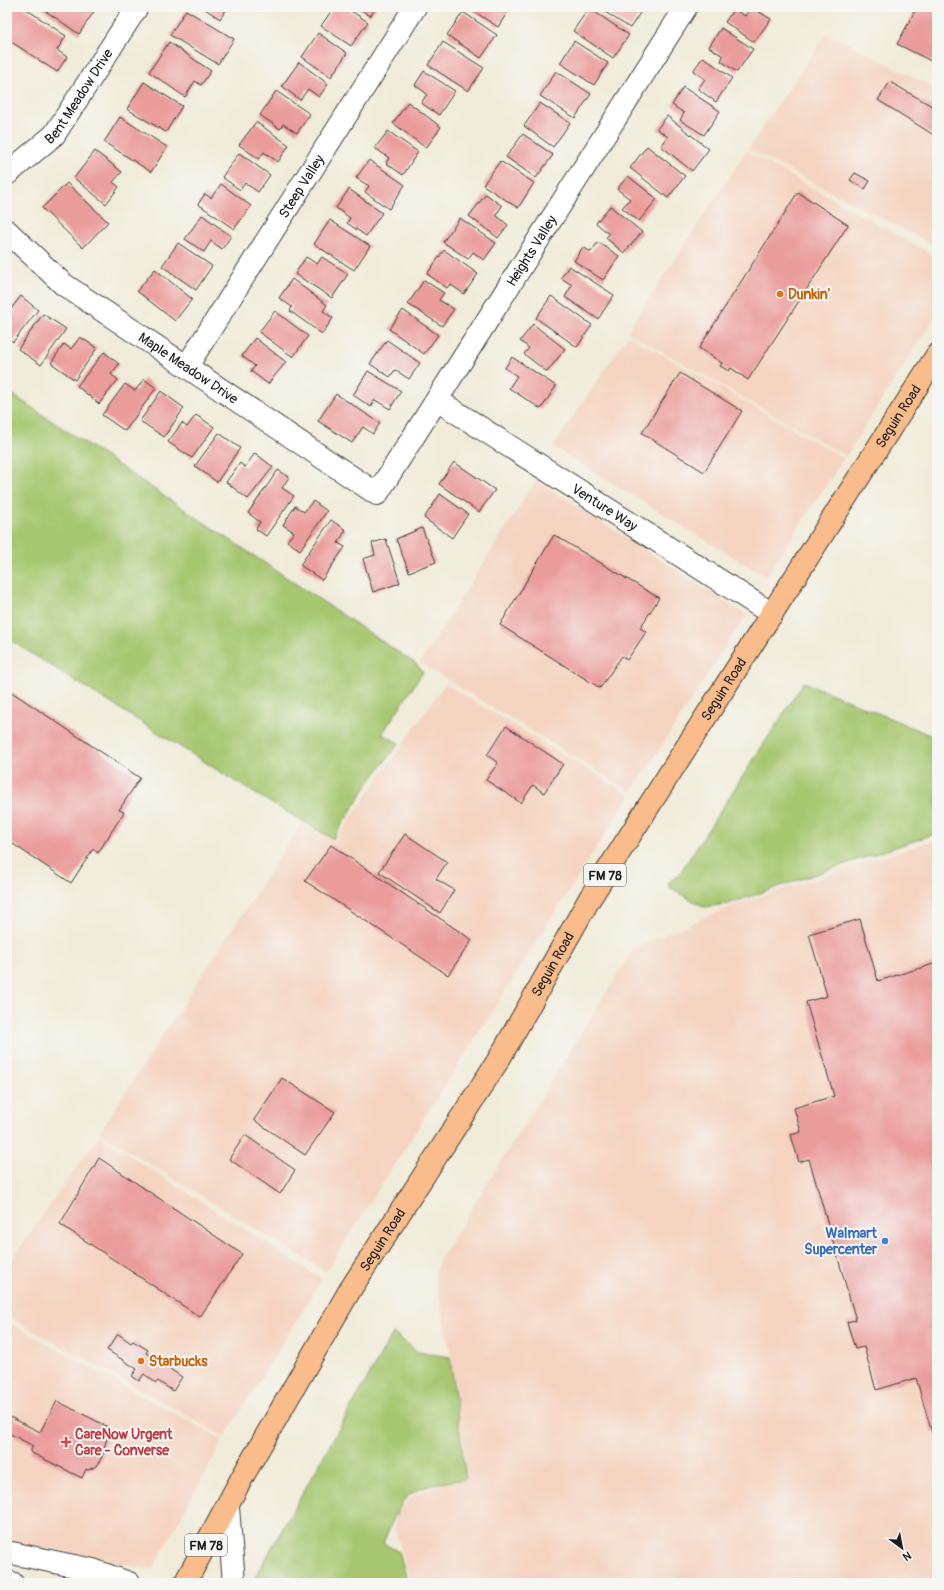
<svg xmlns="http://www.w3.org/2000/svg" width="944" height="1590" viewBox="0 0 944 1590" font-family="Pangolin,sans-serif">
<style>
.built{fill:#f4d3c0}
.green{fill:#a6c76f;stroke:#617246}
.building{fill:#ea9c9b}
.lines{fill:none;stroke-linecap:round;stroke-linejoin:round}
.minor-casing{stroke:#3c3b38;stroke-width:24}
.major-casing{stroke:#3c3b38;stroke-width:24}
.minor{stroke:#fff;stroke-width:22}
.major{stroke:#f9bc8a;stroke-width:22}
.food-dot{fill:#e8710a;stroke:#f6f6f2;stroke-width:1.5}
.shop-dot{fill:#3f7fe0;stroke:#f6f6f2;stroke-width:1.5}
.health-dot{fill:#e0444e;stroke:#f6f6f2;stroke-width:1.5}
.labels{text-anchor:middle;stroke-width:4;stroke-linejoin:round;paint-order:stroke}
.shield{fill:#f6f6f2;stroke:#5d5d5c;stroke-width:1}
.shield-label{font-size:13px;font-weight:bold;fill:#1c1c1c}
.street-label{font-size:14px;fill:#1c1c1c;stroke:#f6f6f2}
.food-label{font-size:14px;font-weight:bold;fill:#c56008;stroke:#f6f6f2;text-anchor:start}
.shop-label{font-size:14px;font-weight:bold;fill:#366cbe;stroke:#f6f6f2;text-anchor:end}
.health-label{font-size:14px;font-weight:bold;fill:#be3a42;stroke:#f6f6f2;text-anchor:start}
</style>
<rect width="100%" height="100%" fill="#f6f6f2"/>
<filter id="ink" filterUnits="userSpaceOnUse"><feTurbulence type="fractalNoise" baseFrequency=".025" numOctaves="2"/><feDisplacementMap in="SourceGraphic" scale="8" xChannelSelector="R" yChannelSelector="G"/><feConvolveMatrix kernelMatrix="1 2 1 2 8 2 1 2 1" color-interpolation-filters="sRGB"/></filter>
<filter id="wash" filterUnits="userSpaceOnUse"><feTurbulence type="fractalNoise" baseFrequency=".012" numOctaves="4" result="noise"/><feDisplacementMap in="SourceGraphic" scale="16" xChannelSelector="R" yChannelSelector="G"/><feGaussianBlur stdDeviation="0.9" result="paint"/><feColorMatrix in="noise" values="0 0 0 0 0 0 0 0 0 0 0 0 0 0 0 0 0 1.4 0 .05"/><feComposite in="paint" operator="in"/></filter>
<g filter="url(#wash)">
<rect width="100%" height="100%" fill="#f0ebd8"/>
<g class="built">
<polygon points="827,33 937,89 937,247 748,149"/>
<polygon points="746,151 937,257 937,313 846,456 627,332"/>
<polygon points="628,335 844,458 766,577 553,447"/>
<polygon points="536,480 746,615 632,792 420,663"/>
<polygon points="445,684 630,795 326,1272 99,1133 301,824 334,842"/>
<polygon points="937,839 937,1583 411,1583 394,1526 398,1512 413,1495 444,1484 468,1480 451,1357 435,1276 439,1261 634,948 736,904"/>
<polygon points="99,1136 322,1279 225,1437 7,1316 7,1266"/>
<polygon points="7,1322 223,1440 152,1570 48,1548 7,1545"/>
</g>
<g class="green">
<polygon points="7,391 416,664 423,672 382,734 399,743 367,785 333,839 251,791 7,638"/>
<polygon points="804,682 937,738 937,833 728,904 704,907 669,887 669,882 678,876"/>
<path d="M393,1333l25,19 32,5 16,122c-13,2 -43,6 -54,14 -13,9 -23,36 -29,50l16,9 9,31h-156z"/>
</g>
<g id="blocks">
<g class="building">
<polygon points="14,7 23,7 66,36 57,50 67,57 57,72 7,39 7,17"/>
<polygon points="40,7 97,7 79,34"/>
<polygon points="202,7 228,7 220,19"/>
<polygon points="334,7 345,7 368,22 351,46 321,26"/>
<polygon points="357,7 377,7 370,16"/>
<polygon points="467,7 511,7 498,27"/>
<polygon points="604,7 644,7 630,28 602,10"/>
<polygon points="751,7 771,19 754,42 725,22 734,9 745,16"/>
<polygon points="917,7 937,7 937,64 897,44"/>
<polygon points="589,8 629,35 613,58 573,31"/>
<polygon points="186,10 234,39 218,64 170,35"/>
<polygon points="463,12 497,35 481,58 447,35"/>
<polygon points="721,28 753,49 737,72 721,61 723,56 709,47"/>
<polygon points="318,33 347,53 331,77 302,57"/>
<polygon points="574,41 608,63 594,85 560,63"/>
<polygon points="169,42 211,71 201,85 195,81 185,97 149,72"/>
<polygon points="443,42 484,68 468,91 428,65"/>
<polygon points="703,57 732,78 716,102 698,89 705,79 693,71"/>
<polygon points="299,62 328,84 319,97 308,89 300,100 282,86"/>
<polygon points="424,71 455,91 439,115 421,103 427,94 415,85"/>
<polygon points="556,71 591,94 575,118 540,96"/>
<polygon points="144,82 182,106 166,132 127,109"/>
<polygon points="890,82 937,109 937,137 878,100"/>
<polygon points="683,87 720,111 704,135 680,120 684,113 672,105"/>
<polygon points="276,91 310,114 297,133 283,124 280,129 260,115"/>
<polygon points="408,102 441,127 426,148 393,123"/>
<polygon points="540,103 570,123 553,147 524,126"/>
<polygon points="7,114 11,120 7,124"/>
<polygon points="667,116 709,149 692,171 661,146 668,137 657,129"/>
<polygon points="120,117 167,147 151,172 104,142"/>
<polygon points="256,122 289,145 278,162 264,152 259,159 239,145"/>
<polygon points="388,131 418,152 403,175 386,163 389,158 375,148"/>
<polygon points="523,134 553,155 536,178 506,157"/>
<polygon points="647,146 685,176 668,198 630,168"/>
<polygon points="95,151 122,172 113,182 119,187 106,204 74,178"/>
<polygon points="239,153 270,175 258,192 245,183 240,190 222,177"/>
<polygon points="369,160 405,185 389,209 365,192 369,186 356,178"/>
<polygon points="500,161 534,183 518,208 483,185"/>
<polygon points="855,173 870,181 865,189 850,180"/>
<polygon points="628,176 657,199 639,221 622,208 630,199 617,189"/>
<polygon points="67,183 108,222 83,248 42,208"/>
<polygon points="221,184 251,206 234,229 198,204 205,194 211,198"/>
<polygon points="349,189 382,213 366,236 347,223 350,218 336,208"/>
<polygon points="798,192 848,225 748,380 731,368 729,371 720,366 722,363 699,348"/>
<polygon points="486,194 502,206 496,215 508,225 498,238 469,216"/>
<polygon points="610,206 642,232 624,253 606,238 609,234 596,223"/>
<polygon points="202,215 231,236 222,249 211,241 204,252 185,239"/>
<polygon points="460,218 496,243 484,260 473,252 468,259 443,242"/>
<polygon points="330,220 370,246 354,270 314,244"/>
<polygon points="598,242 619,256 603,280 574,261 583,247 591,252"/>
<polygon points="178,243 212,266 196,290 162,266"/>
<polygon points="444,250 478,274 464,294 450,284 447,288 427,274"/>
<polygon points="306,257 317,264 322,257 348,274 332,298 295,274"/>
<polygon points="569,266 614,295 598,319 565,297 572,285 561,278"/>
<polygon points="155,269 192,299 175,321 137,291"/>
<polygon points="292,279 327,305 323,311 333,318 322,334 290,311 292,307 279,298"/>
<polygon points="424,280 444,293 439,300 454,309 442,326 408,304"/>
<polygon points="21,296 38,310 13,342 7,337 7,307 10,310"/>
<polygon points="551,296 592,325 577,347 536,318"/>
<polygon points="403,310 438,335 424,354 389,329"/>
<polygon points="275,311 308,336 293,357 259,332"/>
<polygon points="43,314 66,329 41,365 18,349"/>
<polygon points="533,324 565,349 547,372 524,354 529,348 520,341"/>
<polygon points="80,337 97,348 75,380 51,363 64,344 71,349"/>
<polygon points="255,338 286,362 268,384 251,371 255,366 242,356"/>
<polygon points="387,340 420,363 409,379 395,370 390,377 370,364"/>
<polygon points="104,352 119,364 111,374 118,380 99,404 77,386"/>
<polygon points="512,357 556,386 541,409 509,388 517,376 505,368"/>
<polygon points="368,371 401,391 390,409 375,400 371,407 353,395"/>
<polygon points="680,373 742,411 704,472 642,433"/>
<polygon points="144,379 156,388 125,431 102,415 125,384 135,391"/>
<polygon points="161,391 184,408 164,437 140,421"/>
<polygon points="336,394 380,423 373,434 363,427 352,443 318,421"/>
<polygon points="196,415 214,427 192,458 168,442 182,423 187,427"/>
<polygon points="219,433 240,448 217,482 195,466"/>
<polygon points="255,453 273,467 248,499 226,482 240,463 245,467"/>
<polygon points="454,462 495,490 479,512 439,484"/>
<polygon points="278,470 289,477 282,488 294,496 266,536 256,529 260,522 248,513"/>
<polygon points="440,494 468,514 452,538 424,518"/>
<polygon points="313,501 327,511 300,550 287,541 294,532 283,525 295,506 304,512"/>
<polygon points="331,520 346,530 338,543 345,547 322,580 300,565"/>
<polygon points="422,528 436,562 409,572 396,539"/>
<polygon points="554,535 659,598 640,628 646,632 627,660 622,656 600,688 500,625"/>
<polygon points="386,539 400,583 373,592 363,559 375,555 372,543"/>
<polygon points="7,689 140,778 119,810 124,812 98,853 93,849 71,883 7,840"/>
<polygon points="506,726 563,764 544,793 533,785 521,803 486,780 498,763 487,755"/>
<polygon points="405,834 447,862 436,879 454,890 440,913 379,872"/>
<polygon points="331,845 472,940 448,975 305,881"/>
<polygon points="937,894 937,904 934,895"/>
<polygon points="860,919 878,981 937,963 937,1432 932,1433 916,1378 876,1390 864,1347 855,1349 847,1322 856,1320 809,1159 799,1162 791,1135 801,1132 794,1108 834,1096 806,1002 827,996 809,934"/>
<polygon points="282,1078 335,1112 305,1155 254,1120"/>
<polygon points="245,1135 295,1170 280,1194 229,1159"/>
<polygon points="99,1158 242,1254 200,1317 60,1224"/>
<polygon points="118,1334 131,1343 133,1341 148,1350 146,1353 182,1377 173,1391 158,1381 156,1383 144,1374 139,1381 132,1376 137,1369 107,1350"/>
<polygon points="57,1401 108,1427 104,1436 107,1438 101,1459 95,1467 88,1470 86,1469 82,1478 30,1452 33,1446 7,1432 8,1416 40,1432"/>
</g>
</g>
</g>
<g filter="url(#ink)">
<use href="#blocks" fill-opacity="0" stroke="#3c3b38" stroke-width="1"/>
<g class="lines">
<defs>
<g id="minor">
<path id="s1" d="M7,174l47,-39 83,-128"/>
<path id="s2" d="M7,231l56,53 314,210 309,-487"/>
<path id="s3" d="M187,366l228,-359"/>
<path id="s4" d="M437,400l335,214"/>
<polyline points="228,1507 234,1583"/>
<polyline points="7,1552 93,1570 129,1583"/>
<polyline points="7,1582 12,1583"/>
</g>
<g id="major">
<path id="s5" d="M185,1583l59,-109 106,-184 149,-231 91,-161 347,-543"/>
</g>
</defs>
<use href="#minor" class="minor-casing"/>
<use href="#major" class="major-casing"/>
<use href="#minor" class="minor"/>
<use href="#major" class="major"/>
</g>
</g>
<g class="food-dot">
<circle cx="780" cy="294" r="4"/>
<circle cx="141" cy="1361" r="4"/>
</g>
<circle class="shop-dot" cx="885" cy="1241" r="4"/>
<path class="health-dot" d="M64 1436h4v4h4v4h-4v4h-4v-4h-4v-4h4z"/>
<g class="labels">
<g class="shield">
<rect x="584" y="864" width="42" height="22" rx="3"/>
<rect x="185" y="1534" width="42" height="22" rx="3"/>
</g>
<g class="shield-label">
<text x="605" y="880">FM 78</text>
<text x="206" y="1550">FM 78</text>
</g>
<g class="street-label">
<text dy="5" stroke="none"><textPath href="#s1" startOffset="107">Bent Meadow Drive</textPath></text>
<text dy="5" stroke="none"><textPath href="#s3" startOffset="213">Steep Valley</textPath></text>
<text dy="5" stroke="none"><textPath href="#s2" startOffset="743">Heights Valley</textPath></text>
<text dy="5" stroke="none"><textPath href="#s2" startOffset="228">Maple Meadow Drive</textPath></text>
<text dy="5" stroke="none"><textPath href="#s5" startOffset="1368">Seguin Road</textPath></text>
<text dy="5" stroke="none"><textPath href="#s4" startOffset="199">Venture Way</textPath></text>
<text dy="5" stroke="none"><textPath href="#s5" startOffset="1044">Seguin Road</textPath></text>
<text dy="5" stroke="none"><textPath href="#s5" startOffset="720">Seguin Road</textPath></text>
<text dy="5" stroke="none"><textPath href="#s5" startOffset="396">Seguin Road</textPath></text>
</g>
<g class="food-label">
<text x="788" y="299">Dunkin'</text>
<text x="149" y="1366">Starbucks</text>
</g>
<g class="shop-label">
<text x="877" y="1238">Walmart<tspan x="877" dy="16">Supercenter</tspan></text>
</g>
<g class="health-label">
<text x="75" y="1439">CareNow Urgent<tspan x="75" dy="16">Care - Converse</tspan></text>
</g>
</g>
<rect width="944" height="1590" fill="none" stroke="#f6f6f2" stroke-width="24"/>
<g transform="translate(902 1548) rotate(148)" stroke="#f6f6f2" stroke-width="3" paint-order="stroke">
<path d="M0-3L7 15L0 10L-7 15Z" fill="#1c1c1c"/>
<text y="-6" font-size="11" font-weight="bold" text-anchor="middle" fill="#1c1c1c">N</text>
</g>
</svg>
